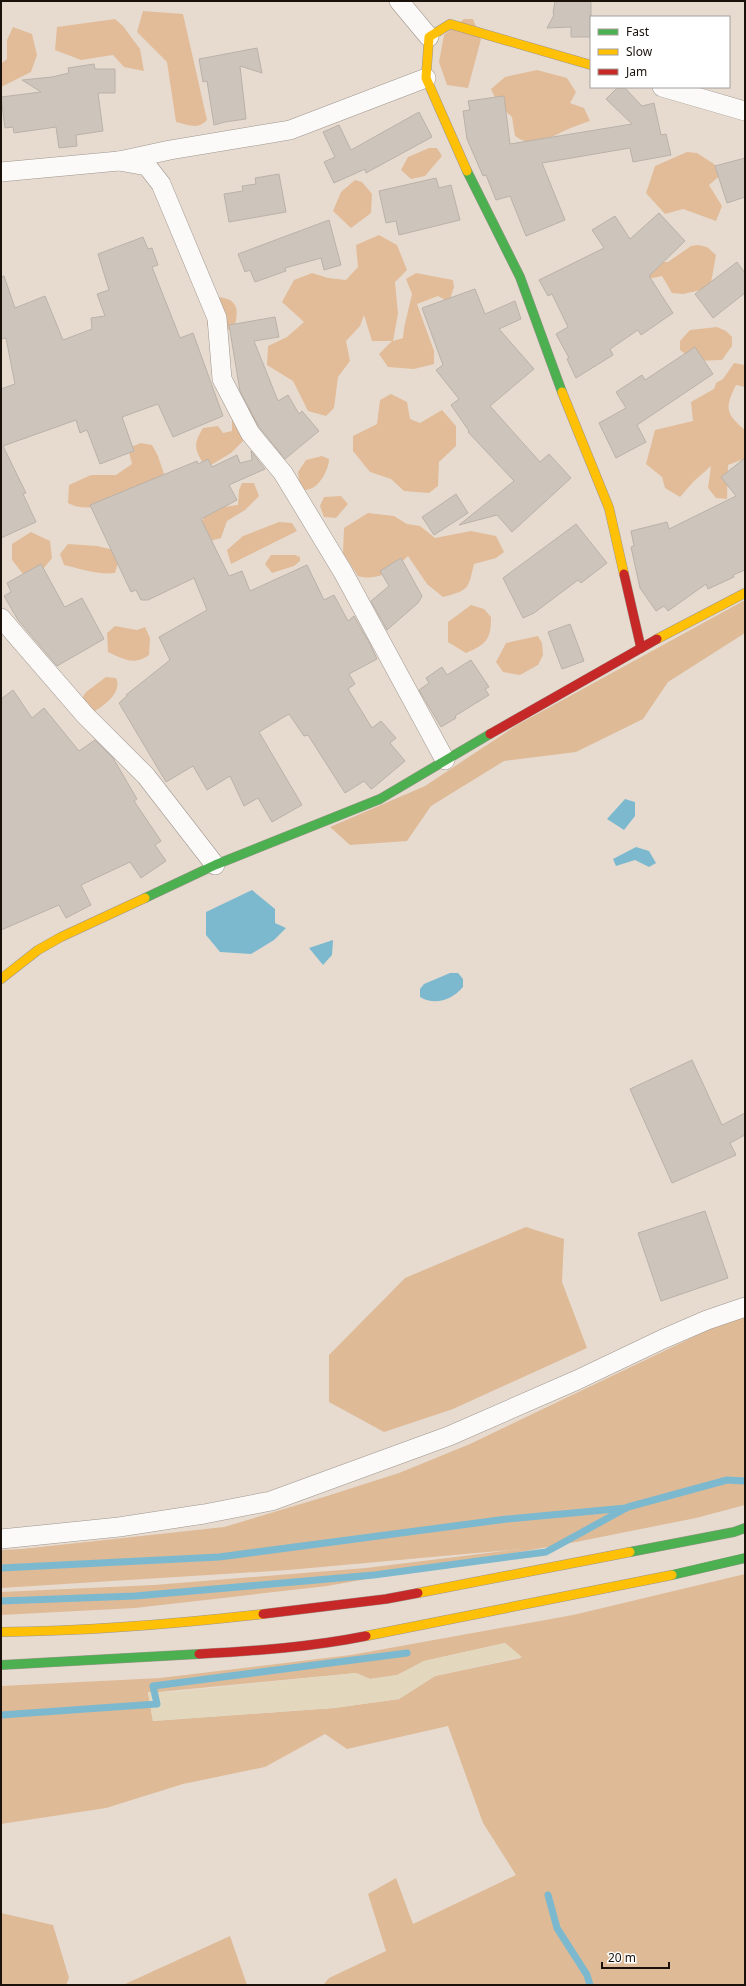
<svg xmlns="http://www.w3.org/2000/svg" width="746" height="1986" viewBox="0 0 746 1986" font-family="'Noto Sans',sans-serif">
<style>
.green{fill:#deba97;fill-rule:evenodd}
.forest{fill:#e2bc98}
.sand{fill:#e3d8be}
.water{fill:#7cb9cf}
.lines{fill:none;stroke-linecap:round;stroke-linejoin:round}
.stream{stroke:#7cb9cf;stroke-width:7}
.building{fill:#cdc4bb;stroke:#bab2a9}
.street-casing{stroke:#9e958d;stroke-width:20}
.fast-casing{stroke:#9e958d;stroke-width:10}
.slow-casing{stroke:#9e958d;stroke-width:10}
.jam-casing{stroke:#9e958d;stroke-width:10}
.street{stroke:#fbfaf8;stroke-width:19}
.fast{stroke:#4caf50;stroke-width:9}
.slow{stroke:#ffc107;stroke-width:9}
.jam{stroke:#c62828;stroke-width:9}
</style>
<rect width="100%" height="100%" fill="#e7dbd0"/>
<g class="green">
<polygon points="745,600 745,633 668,682 643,719 576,752 504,761 431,806 407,841 350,845 330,827 425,786 517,725"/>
<polygon points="526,1227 564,1239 562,1282 587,1348 453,1409 384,1432 329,1402 329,1355 405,1278"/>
<polygon points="745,1315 745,1505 696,1518 576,1542 327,1586 135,1608 1,1615 1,1592 154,1585 366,1568 521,1549 288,1570 1,1588 1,1550 22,1549 224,1527 324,1497 399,1473 470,1444 733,1318"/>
<path d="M745,1574v411h-422l6,-7 57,-27 -18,-57 28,-16 17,46 103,-49 -33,-52 -35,-97 -101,23 -22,-15 -60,33 -82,17 -77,24 -105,16v-138l159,-8 191,-23 222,-40zM505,1643l16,15 -86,18 -36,23 -65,9 -181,13 -5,-28 208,-20 14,6 28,-4 26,-14z"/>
<polygon points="1,1913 53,1925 69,1978 66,1985 1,1985"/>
<polygon points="230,1936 247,1985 123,1985"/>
</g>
<g class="forest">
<path d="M143,11l40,3 24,106c-9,10 -19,5 -31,2l-9,-60 -30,-30z"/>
<polygon points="115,19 123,26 140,49 144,71 124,67 113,55 81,60 55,50 57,27"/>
<polygon points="464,19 473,19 481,39 468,88 447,85 439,62 444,35"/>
<polygon points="13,27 32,34 37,55 31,72 1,87 1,64 7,59 7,40"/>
<path d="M537,70l30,8 9,14 -6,11 14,5 6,13c-9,3 -18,6 -26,10 -17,8 -31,18 -49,5l-3,-19 -14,-13 -7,-15 14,-12z"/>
<polygon points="429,148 437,148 442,156 425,176 411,179 401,170 408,157"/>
<polygon points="687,152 697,153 720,168 722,174 709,185 722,206 716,221 683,209 665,214 646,193 655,166"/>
<polygon points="355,180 362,182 372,194 371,213 351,228 333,211 341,192"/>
<polygon points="379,235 397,245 407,270 395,282 398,314 393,341 403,338 404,328 412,294 406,279 416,273 453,280 454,287 449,302 438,296 417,304 434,351 434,364 414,369 388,367 379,354 392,341 372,341 364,315 360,326 346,341 350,361 338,377 334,408 326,416 308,411 293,381 267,365 268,346 287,337 304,322 282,302 294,280 312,273 328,278 346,280 358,267 356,245"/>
<polygon points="698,245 707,247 716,255 710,288 683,294 672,293 662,276 639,281 653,262 668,262 691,246"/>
<path d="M218,297c21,2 21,14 16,31l-16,5 -11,-8 1,-15z"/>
<polygon points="717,327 726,331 732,337 732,346 722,360 695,361 680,350 680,341 690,330"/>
<path d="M734,363l11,2v22l-9,-2c-11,23 -11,28 9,45v44l-4,-14 -13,5 -1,34 -11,-1 -8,-10 3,-22 -18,16 -13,15 -15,-9 -3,-11 -16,-13 9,-34 38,-9 -2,-19 23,-13 2,-6 7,-4z"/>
<polygon points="391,394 407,402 410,419 420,423 442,410 456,426 456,446 439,462 438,486 429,493 404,491 391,479 370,472 353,451 353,436 377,424 380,400"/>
<path d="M240,404l17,7 2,5 -1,10 -27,27 -25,15c-11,-18 -14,-22 -3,-40l15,-2 5,7 9,-2v-13z"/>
<path d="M141,443l11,2 6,11 6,18c-24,15 -68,45 -96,29l1,-18 22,-10h25l16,-11 -4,-16z"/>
<path d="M322,456l7,3c0,10 -9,27 -19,30 -3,1 -7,1 -10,1l-2,-18 8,-12z"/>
<path d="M242,483h12l5,13 -14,14 -18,11 -6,17 -15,4c-8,-13 -5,-20 2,-33l30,-4 1,-15z"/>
<polygon points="341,496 348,504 336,518 324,517 320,506 324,497"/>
<path d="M368,513l26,3 13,8 13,2 15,12 36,-7 25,5 8,16 -8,6 -22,6c-6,26 -5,26 -31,33l-16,-13 -19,-28c-15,14 -29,26 -50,20l-15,-23 1,-25z"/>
<polygon points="279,522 292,523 297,531 231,564 227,550 243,536"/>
<polygon points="31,532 50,541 52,558 39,574 23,574 12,560 12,544"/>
<path d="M68,544l29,2 21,5 1,9 -4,13c-17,2 -34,-4 -51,-8l-4,-11z"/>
<polygon points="271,555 295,555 300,557 300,561 294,566 272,573 265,564"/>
<path d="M471,605l13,4 7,8c0,22 -4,27 -25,36l-18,-11v-20z"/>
<path d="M115,626l22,4 8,-3 5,11 -1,17c-16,11 -25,4 -41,-3l-1,-19z"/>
<polygon points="538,636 542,643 543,655 538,665 520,675 503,672 496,662 506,643"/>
<path d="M106,677l10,1c7,15 -13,28 -24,35l-13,-10 7,-11z"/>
</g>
<polygon class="sand" points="505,1643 522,1657 435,1676 399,1699 334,1708 153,1721 148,1692 172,1692 356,1673 370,1679 397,1675 424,1661"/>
<g class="water">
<polygon points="625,799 635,802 635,816 624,830 607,819"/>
<polygon points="636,847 649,851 656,863 649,867 635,860 616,866 613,859"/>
<polygon points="252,890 275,909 275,923 286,928 274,940 251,954 220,952 206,935 206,912"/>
<polygon points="333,940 332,955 323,965 309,948"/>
<path d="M450,973h8l5,6v8c-11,13 -28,19 -43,10v-8l4,-5z"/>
</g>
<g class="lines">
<g class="stream">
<polyline points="1,1568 219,1557 507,1519 626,1508"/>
<polyline points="1,1601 135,1596 374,1575 546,1552 628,1507 727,1480 745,1481"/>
<polyline points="1,1715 157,1704 153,1686 407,1653"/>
<polyline points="548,1895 557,1928 587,1975 590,1985"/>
</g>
</g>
<g class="building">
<polygon points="555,1 591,1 591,37 571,37 571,27 547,28 554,15 553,13"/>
<polygon points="257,48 262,73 240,66 246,119 225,122 214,125 207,81 203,82 199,59"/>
<polygon points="94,64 95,69 115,69 115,93 98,93 103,131 76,135 77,146 59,148 56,127 14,133 13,127 5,128 1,97 41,92 22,80 52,77 69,73 68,68"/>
<polygon points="618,87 624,87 642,106 654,103 661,135 666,134 671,155 633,162 630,148 542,163 565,220 526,236 510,196 496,200 486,175 483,176 467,139 463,111 470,110 468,101 504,96 510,144 632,124 606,99"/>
<polygon points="419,112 432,137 366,173 365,169 334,183 324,162 335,157 323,132 339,125 351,150"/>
<polygon points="745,158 745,197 727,203 715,166"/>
<polygon points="279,174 286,212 229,222 224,194 243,191 242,186 256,184 255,178"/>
<polygon points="436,178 439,188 451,185 460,220 399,235 396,221 386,223 379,191"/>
<polygon points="659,213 685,241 649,276 673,313 641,335 638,330 610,349 613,355 576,378 567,359 569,358 556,334 568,327 552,294 548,296 539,280 604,248 592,230 615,216 630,239"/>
<polygon points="329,220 341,265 324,270 321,258 285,268 286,271 255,282 250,270 245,272 238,254"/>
<polygon points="143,237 148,249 152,248 158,265 152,267 180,338 193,333 223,416 173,437 158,404 122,417 134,451 100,464 87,430 80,433 76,420 3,446 26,493 23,494 36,522 1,538 1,389 15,384 6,338 1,339 1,277 4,276 15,308 45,296 63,340 92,329 91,318 105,316 97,294 109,290 98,254"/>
<polygon points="737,262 745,273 745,293 713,318 695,294"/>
<polygon points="475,289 485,314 515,301 521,319 499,329 534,369 490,406 540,462 549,454 571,478 512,532 497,515 459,525 514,481 468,432 469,431 451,405 459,399 436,370 443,365 422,308"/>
<polygon points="275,317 279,337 254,341 278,401 288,395 299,414 302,411 319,431 285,459 259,427 240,391 229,325"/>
<polygon points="695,347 713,374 637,425 646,442 616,458 599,423 626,408 616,392 642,375 645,380"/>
<polygon points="251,451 265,469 229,485 237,500 201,519 229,576 242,571 250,591 307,565 324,600 334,595 348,621 354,616 370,644 377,659 349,674 355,684 348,689 372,728 381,721 396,738 390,743 405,761 373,788 371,789 364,781 345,793 308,735 304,736 289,714 259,732 302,805 272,822 258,798 244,806 230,776 207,790 193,766 166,782 119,703 127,696 126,695 170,660 159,637 207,610 194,578 148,600 141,600 136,590 131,592 90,505 197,461 198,464 208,459 212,467 237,455 240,463 252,460"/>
<polygon points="745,458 745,570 733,575 734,577 708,589 706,584 668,611 664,606 656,611 640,588 631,547 634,546 631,531 667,522 669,529 736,496 721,477"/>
<polygon points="456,494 468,513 434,535 422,517"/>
<polygon points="576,524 607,563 581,583 578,580 534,613 523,618 503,578"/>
<polygon points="401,558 422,596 418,603 387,630 371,601 389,586 380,571"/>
<polygon points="41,564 64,606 65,607 82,598 104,639 57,666 18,620 4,596 11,592 7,583"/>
<polygon points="570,624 584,661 562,669 548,632"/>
<polygon points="471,660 489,687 485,689 489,695 455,716 456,718 441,727 419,690 429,683 426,678 442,667 447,675"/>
<polygon points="13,690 32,718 44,708 79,751 95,740 113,758 137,799 134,801 161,841 155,845 166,861 141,878 130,862 81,885 91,905 66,918 59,905 1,930 1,699"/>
<polygon points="692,1060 722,1125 745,1113 745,1135 730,1143 736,1155 672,1183 630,1089"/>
<polygon points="705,1211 728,1278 661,1301 638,1233"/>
</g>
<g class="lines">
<defs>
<g id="street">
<polyline points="399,1 429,37"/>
<polyline points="662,87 745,111"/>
<polyline points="119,161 147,166 161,184 217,318 222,379 250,433 283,473 343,572 445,760"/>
<polyline points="1,172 119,161 170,150 290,130 426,78"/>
<polyline points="1,618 85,715 146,776 215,865"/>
<polyline points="1,1539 119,1527 204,1514 271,1501 449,1436 577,1380 663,1339 707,1320 745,1307"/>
</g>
<g id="fast">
<polyline points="467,171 520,277 562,392"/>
<polyline points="145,898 215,865 380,799 490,734"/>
<polyline points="630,1552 734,1532 745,1528"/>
<polyline points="672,1575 745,1558"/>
<polyline points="1,1665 199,1654"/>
</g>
<g id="slow">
<polyline points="467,171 426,78 429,37 450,24 591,65"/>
<polyline points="562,392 609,508 624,574"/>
<polyline points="657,639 745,593"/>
<polyline points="1,979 38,950 61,937 145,898"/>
<polyline points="418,1593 630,1552"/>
<path d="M1,1632c88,-1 175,-8 262,-18"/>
<polyline points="366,1636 672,1575"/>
</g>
<g id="jam">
<polyline points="624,574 641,648"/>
<polyline points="490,734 657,639"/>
<polyline points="263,1614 386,1599 418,1593"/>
<path d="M199,1654c56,-3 112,-7 167,-18"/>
</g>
</defs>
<use href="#street" class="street-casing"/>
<use href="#fast" class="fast-casing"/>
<use href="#slow" class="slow-casing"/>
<use href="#jam" class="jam-casing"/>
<use href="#street" class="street"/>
<use href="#fast" class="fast"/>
<use href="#slow" class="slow"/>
<use href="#jam" class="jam"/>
</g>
<rect width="746" height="1986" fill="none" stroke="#19110a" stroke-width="4"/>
<rect x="590" y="16" width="140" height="72" fill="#ffffff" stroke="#a3a09d"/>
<rect x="598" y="29" width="20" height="6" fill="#4caf50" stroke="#a3a09d"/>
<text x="626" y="36" font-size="12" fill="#19110a">Fast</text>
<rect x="598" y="49" width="20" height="6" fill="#ffc107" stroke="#a3a09d"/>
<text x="626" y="56" font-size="12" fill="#19110a">Slow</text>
<rect x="598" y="69" width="20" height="6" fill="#c62828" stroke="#a3a09d"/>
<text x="626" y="76" font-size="12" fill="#19110a">Jam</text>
<path d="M602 1962v6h67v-6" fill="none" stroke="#19110a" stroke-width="2"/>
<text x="608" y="1962" font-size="12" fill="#19110a" stroke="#ffffff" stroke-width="3" paint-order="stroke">20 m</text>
</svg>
